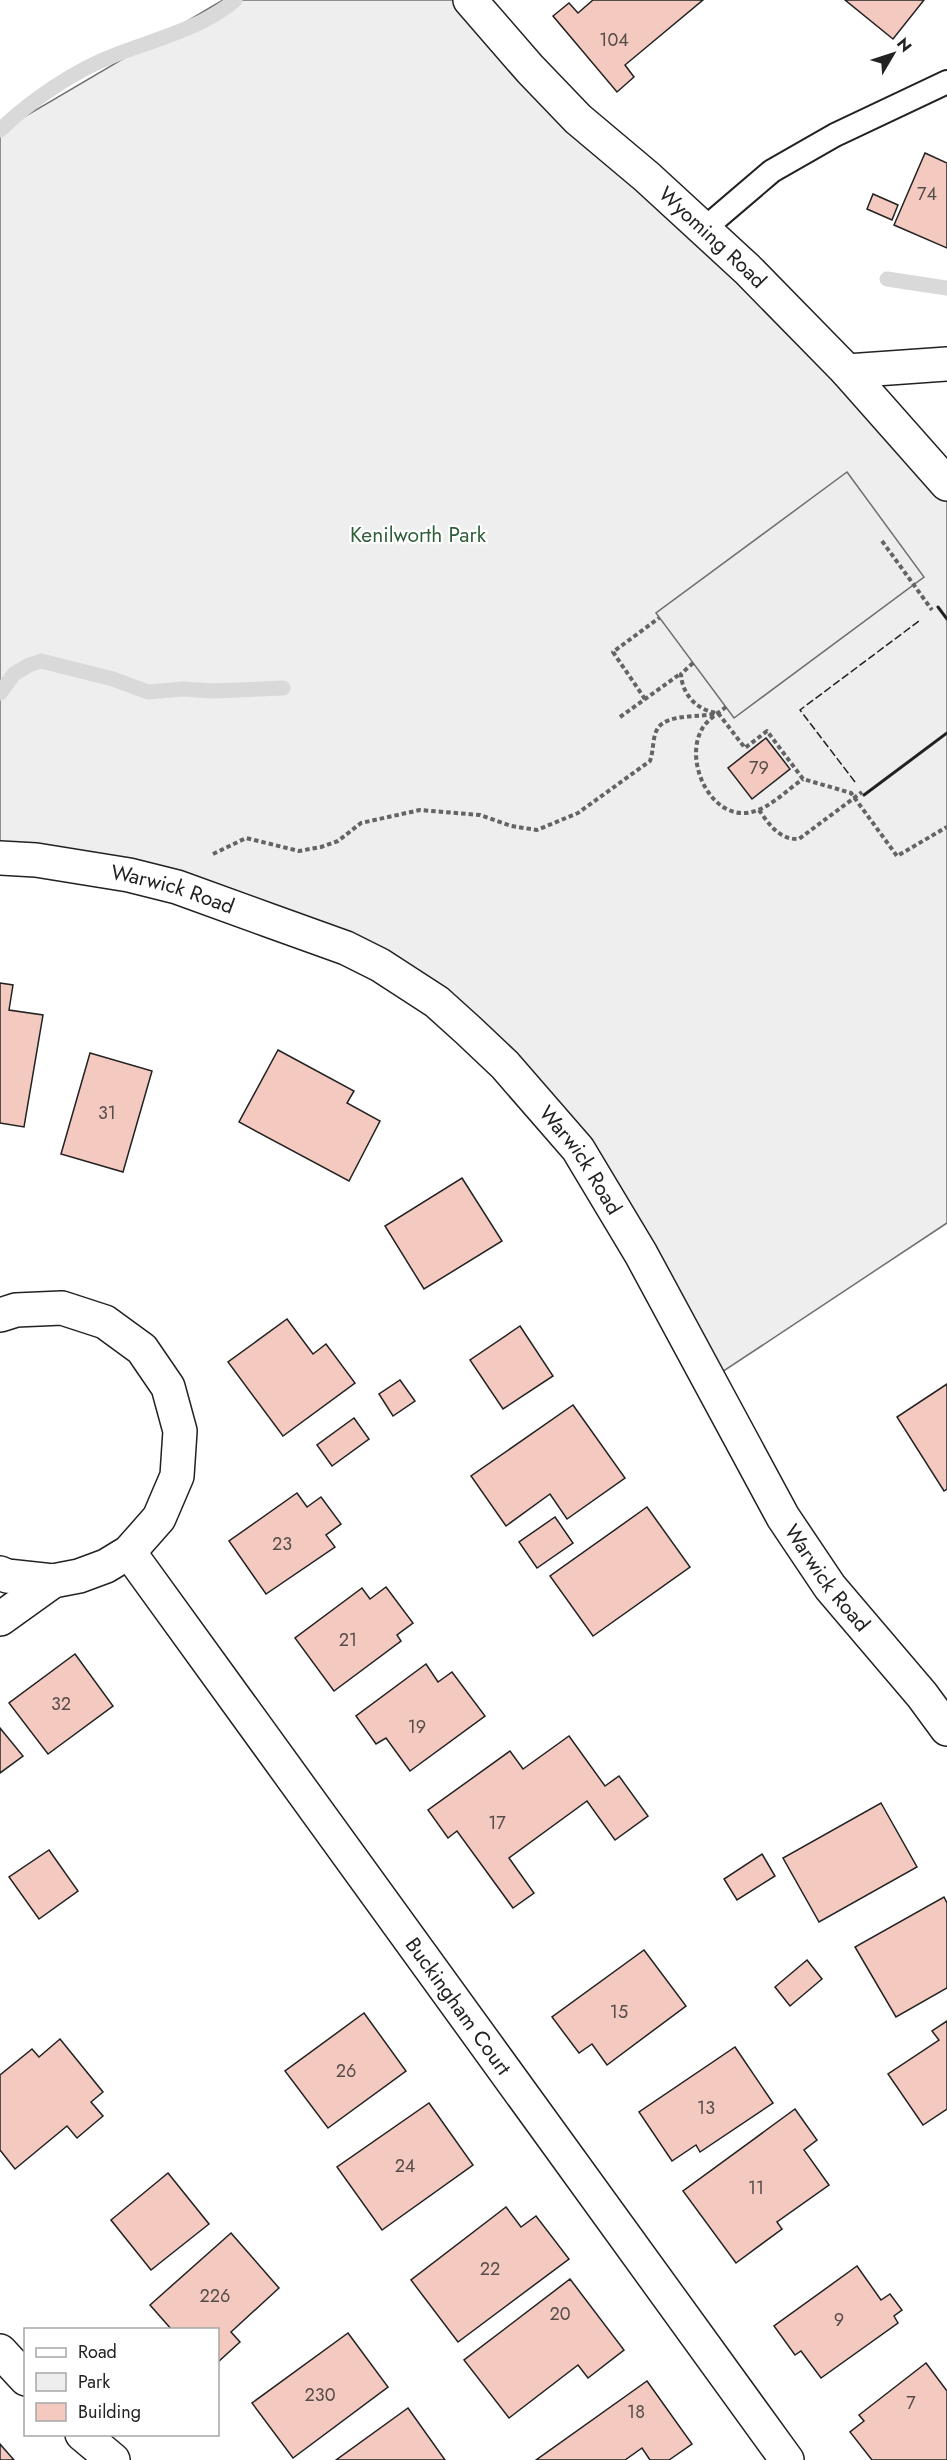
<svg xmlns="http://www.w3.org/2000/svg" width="947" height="2460" viewBox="0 0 947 2460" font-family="Jost,sans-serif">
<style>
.green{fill:#eee;stroke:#6f6f6f;stroke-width:1.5}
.parking{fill:#ededed;stroke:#6f6f6f;stroke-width:1.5}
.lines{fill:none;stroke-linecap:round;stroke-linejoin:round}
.stream{stroke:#d9d9d9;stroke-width:15}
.building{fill:#f3c9c0;stroke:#222;stroke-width:1.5}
.lane-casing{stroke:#222;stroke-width:26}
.street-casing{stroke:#222;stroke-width:36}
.path{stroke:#646464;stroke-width:4;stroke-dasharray:4.5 3;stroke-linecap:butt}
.lane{stroke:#fff;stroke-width:22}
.street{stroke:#fff;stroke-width:33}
.fence{stroke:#222;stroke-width:1.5;stroke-dasharray:8 3;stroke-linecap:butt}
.wall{stroke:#222;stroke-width:3}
.labels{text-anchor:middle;stroke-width:4.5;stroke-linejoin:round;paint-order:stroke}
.number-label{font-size:18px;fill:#564c4a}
.street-label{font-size:21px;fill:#222;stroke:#fff}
.park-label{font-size:21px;fill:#2f5e38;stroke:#fff}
</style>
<rect width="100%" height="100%" fill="#fff"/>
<polygon class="green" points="223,0 469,0 947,487 947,1223 710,1380 609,1199 444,1009 177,887 0,858 0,131"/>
<polygon class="parking" points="847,472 924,577 734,718 656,613"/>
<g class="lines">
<g class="stream">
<path d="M0,130c30,-29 75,-60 115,-75 38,-15 88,-27 120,-55"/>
<polyline points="887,279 947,288"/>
<polyline points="0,693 14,674 29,665 41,661 113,679 148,692 183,689 214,691 283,688"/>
</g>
</g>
<g class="building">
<polygon points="593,0 703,0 625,65 634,77 617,92 553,16 569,3 578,13"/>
<polygon points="845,0 924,0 893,39"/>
<polygon points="925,153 947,163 947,248 894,225"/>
<polygon points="873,194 898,205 892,220 867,209"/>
<polygon points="766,738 790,769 752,799 728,768"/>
<polygon points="0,983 13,985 9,1010 43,1015 24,1127 0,1123"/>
<polygon points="278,1050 354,1091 347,1103 380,1121 349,1181 239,1122"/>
<polygon points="90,1053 152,1071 123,1172 61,1154"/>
<polygon points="462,1178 502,1241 424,1289 385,1226"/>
<polygon points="287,1319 313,1354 326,1344 355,1383 283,1436 228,1362"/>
<polygon points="520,1326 553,1376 503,1409 470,1360"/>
<polygon points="400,1380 415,1401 393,1416 379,1394"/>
<polygon points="947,1384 947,1489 944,1491 897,1417"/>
<polygon points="573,1405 625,1478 567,1519 550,1494 506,1526 471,1476"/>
<polygon points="354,1418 369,1439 332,1466 317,1445"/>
<polygon points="297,1493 307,1507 321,1497 341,1524 326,1535 335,1547 266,1594 229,1541"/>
<polygon points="647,1507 690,1567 593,1636 550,1576"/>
<polygon points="555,1517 573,1543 537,1568 519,1542"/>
<polygon points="386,1587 413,1623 397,1635 401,1641 334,1691 295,1638 362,1588 370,1599"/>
<polygon points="75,1654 113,1706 48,1754 9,1703"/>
<polygon points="426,1664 438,1682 452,1672 485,1716 410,1771 386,1738 376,1744 356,1716"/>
<polygon points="0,1728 23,1756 0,1773"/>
<polygon points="569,1736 605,1786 619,1776 648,1816 615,1840 587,1801 509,1858 534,1893 513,1908 457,1831 448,1838 428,1810 510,1751 523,1769"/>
<polygon points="881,1803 917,1867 819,1922 783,1858"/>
<polygon points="49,1850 78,1891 39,1919 9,1877"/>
<polygon points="762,1854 775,1876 737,1900 724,1879"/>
<polygon points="944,1897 947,1903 947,1988 896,2017 855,1947"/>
<polygon points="644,1950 686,2006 607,2065 592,2044 579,2053 552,2017"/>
<polygon points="807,1960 822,1979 790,2006 775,1987"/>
<polygon points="364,2013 406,2071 328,2128 285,2071"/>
<polygon points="947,2021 947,2109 923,2125 888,2074 939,2040 932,2031"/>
<polygon points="60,2039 103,2092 91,2102 103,2116 77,2138 67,2126 15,2169 0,2150 0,2075 32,2049 39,2057"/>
<polygon points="735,2047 773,2103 700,2152 696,2145 672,2161 639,2112"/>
<polygon points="429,2103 473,2165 382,2230 337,2167"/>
<polygon points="795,2109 817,2140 804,2150 829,2185 777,2222 782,2229 736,2263 683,2191"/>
<polygon points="168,2173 209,2224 151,2270 111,2220"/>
<polygon points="506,2207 521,2227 536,2216 569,2259 458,2342 411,2280"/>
<polygon points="231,2233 279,2288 231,2332 240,2342 218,2362 218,2330 172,2330 150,2305"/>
<polygon points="857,2266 881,2300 890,2294 902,2310 894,2316 898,2323 821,2378 801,2351 795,2355 774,2326"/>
<polygon points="570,2279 624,2350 588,2378 578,2365 509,2418 464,2360"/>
<polygon points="348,2333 388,2387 293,2458 252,2403"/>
<polygon points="926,2363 947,2391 947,2460 872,2460 850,2432 864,2421 859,2415"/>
<polygon points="647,2381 692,2444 669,2460 650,2460 642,2448 625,2460 536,2460"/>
<polygon points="408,2408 445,2460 336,2460"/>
<polygon points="0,2444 14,2460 0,2460"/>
</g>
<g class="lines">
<defs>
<polyline id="lane" points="704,229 772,171 835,135 947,82"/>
<g id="street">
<path id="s1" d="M470,0l60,69 48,50 69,58 100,92 100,102 100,113"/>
<polyline points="847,371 947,364"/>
<path id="s2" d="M0,858l36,2 93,15 48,12 91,33 78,28 34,17 57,37 31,28 37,35 73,84 63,105 142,263 47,70 92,108 25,34"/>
<polyline points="0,1315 16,1310 62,1308 105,1322 142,1349 168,1387 180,1431 177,1476 159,1518 129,1552 106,1566 79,1576 53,1581 7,1576 0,1573"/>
<path id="s3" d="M129,1552l658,908"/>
<polyline points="0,1619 53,1581"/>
<polyline points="0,2351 26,2379"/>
<polyline points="82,2434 113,2460"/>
</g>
</defs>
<use href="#lane" class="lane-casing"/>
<use href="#street" class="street-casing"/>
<g class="path">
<polyline points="882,541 932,610"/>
<path d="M693,663l-12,11c1,21 17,37 37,39l27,35 22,-17 36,48 48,14 46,63 50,-29"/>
<polyline points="645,699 613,652 659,618"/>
<path d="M726,707c-8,6 -19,13 -24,22 -19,33 10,93 50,83 18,-4 36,-23 51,-33"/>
<polyline points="620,717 680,674"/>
<path d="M759,810c10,14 20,30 40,29l63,-47"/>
<path d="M213,854l33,-16 53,13 22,-4 17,-6 23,-18 59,-13 60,5 31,11 26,4 41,-17 72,-52c4,-11 2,-24 8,-33 10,-15 44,-10 60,-15"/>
</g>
<use href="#lane" class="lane"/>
<use href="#street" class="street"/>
<polyline class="fence" points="855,782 800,710 919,621"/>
<g class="wall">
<polyline points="938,607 947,619"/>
<polyline points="864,795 947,733"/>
</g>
</g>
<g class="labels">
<g class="number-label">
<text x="614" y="46">104</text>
<text x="927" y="200">74</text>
<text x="759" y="774">79</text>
<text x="107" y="1119">31</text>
<text x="282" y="1550">23</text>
<text x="348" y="1646">21</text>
<text x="61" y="1710">32</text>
<text x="417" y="1733">19</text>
<text x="497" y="1829">17</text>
<text x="619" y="2018">15</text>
<text x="346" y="2077">26</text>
<text x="706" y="2114">13</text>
<text x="405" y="2172">24</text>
<text x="756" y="2194">11</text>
<text x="490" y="2275">22</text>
<text x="215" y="2302">226</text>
<text x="560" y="2320">20</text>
<text x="839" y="2326">9</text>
<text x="320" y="2401">230</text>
<text x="911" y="2409">7</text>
<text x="636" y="2418">18</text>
</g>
<g class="street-label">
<text dy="7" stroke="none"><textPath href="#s1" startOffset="340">Wyoming Road</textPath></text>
<text dy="7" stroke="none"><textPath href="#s2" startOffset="176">Warwick Road</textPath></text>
<text dy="7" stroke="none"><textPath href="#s2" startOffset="680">Warwick Road</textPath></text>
<text dy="7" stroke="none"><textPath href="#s2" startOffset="1166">Warwick Road</textPath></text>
<text dy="7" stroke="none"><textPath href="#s3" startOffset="561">Buckingham Court</textPath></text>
</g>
<g class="park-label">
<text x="418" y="542">Kenilworth Park</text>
</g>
</g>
<rect x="24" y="2328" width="195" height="108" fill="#ffffff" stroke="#a7a7a7" stroke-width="1.5"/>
<rect x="36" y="2348" width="30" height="9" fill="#ffffff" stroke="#a7a7a7" stroke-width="1.5"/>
<text x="78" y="2358" font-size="18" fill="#222222">Road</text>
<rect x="36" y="2373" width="30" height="18" fill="#eeeeee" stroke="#a7a7a7" stroke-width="1.5"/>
<text x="78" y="2388" font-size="18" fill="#222222">Park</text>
<rect x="36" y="2403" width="30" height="18" fill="#f3c9c0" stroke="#a7a7a7" stroke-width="1.5"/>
<text x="78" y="2418" font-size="18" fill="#222222">Building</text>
<g transform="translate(893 54) rotate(51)" stroke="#ffffff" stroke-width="4.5" paint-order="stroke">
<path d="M0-4.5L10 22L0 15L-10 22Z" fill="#222222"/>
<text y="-9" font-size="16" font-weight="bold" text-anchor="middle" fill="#222222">N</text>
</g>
</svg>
